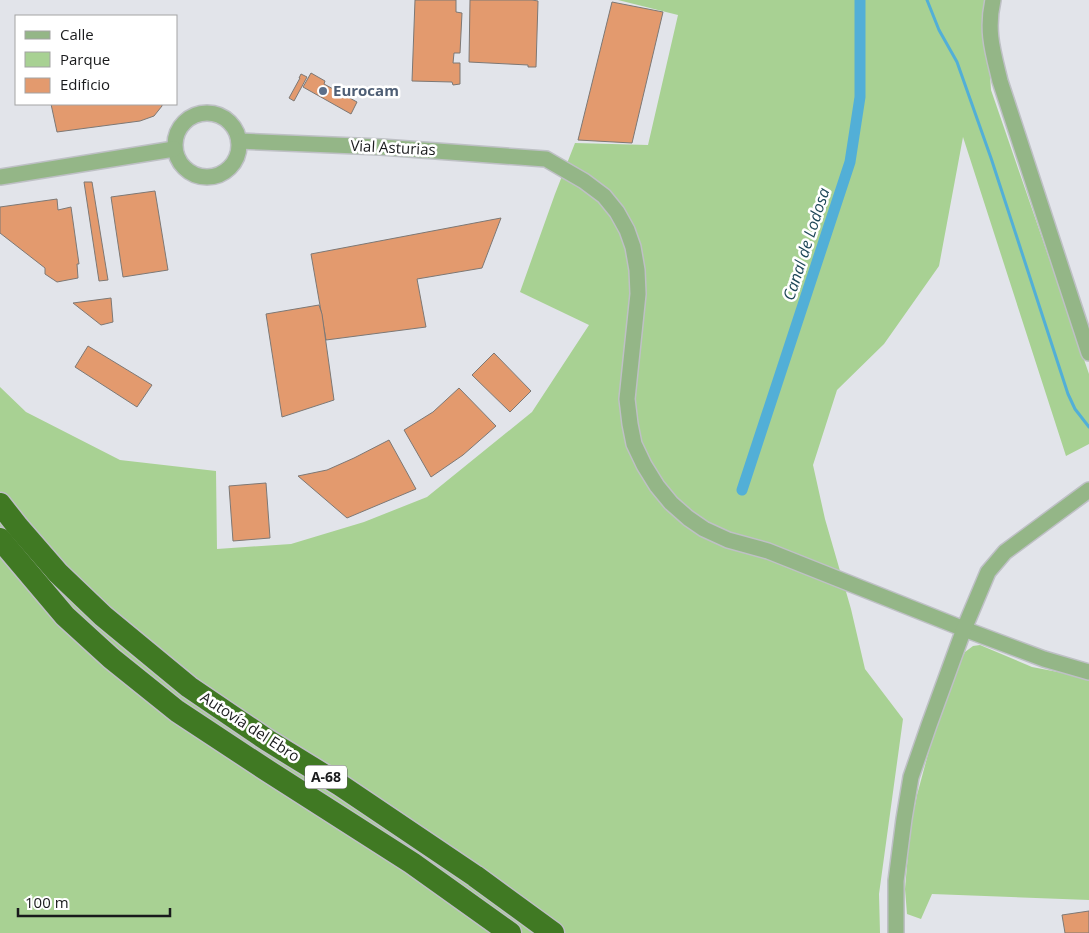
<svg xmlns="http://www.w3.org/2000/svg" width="1089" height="933" viewBox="0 0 1089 933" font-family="'Open Sans',sans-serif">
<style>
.green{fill:#a8d193}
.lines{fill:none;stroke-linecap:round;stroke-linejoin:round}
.stream{stroke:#52afd7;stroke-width:3}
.canal{stroke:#52afd7;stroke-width:11}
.building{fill:#e39a6e;stroke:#7d7875}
.minor-casing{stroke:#bec0c5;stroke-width:18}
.highway-casing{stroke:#bec0c5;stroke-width:25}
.minor{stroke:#94b687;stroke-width:15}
.highway{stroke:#407923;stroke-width:22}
.service-dot{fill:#5c6f8a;stroke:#fff;stroke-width:2}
.labels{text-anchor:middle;stroke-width:5;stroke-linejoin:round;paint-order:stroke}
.shield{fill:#fff;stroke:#5e5f60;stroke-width:1}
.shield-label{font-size:14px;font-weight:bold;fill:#191a1c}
.service-label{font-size:15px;font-weight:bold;fill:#4e5e75;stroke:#fff;text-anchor:start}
.street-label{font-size:15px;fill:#191a1c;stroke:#fff}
.water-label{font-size:16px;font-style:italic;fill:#1f4859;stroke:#fff}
</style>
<rect width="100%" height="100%" fill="#e2e4ea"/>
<g class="green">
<polygon points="618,0 987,0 985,5 991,90 1089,374 1089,444 1066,456 963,137 939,266 884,344 837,390 813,465 825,519 851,609 865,669 903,719 879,894 880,933 0,933 0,387 26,412 120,460 216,471 217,549 291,544 364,522 427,497 532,412 589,325 520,292 555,194 575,143 648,145 678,15"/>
<polygon points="980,645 1032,667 1089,678 1089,900 932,894 921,919 907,914 905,889 910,830 917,795 934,732 953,676 965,652 973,646"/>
</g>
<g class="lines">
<polyline class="stream" points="927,0 939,30 957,62 991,158 1068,394 1075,409 1089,427"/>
<polyline class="canal" points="742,490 850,162 860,97 860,0"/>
</g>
<g class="building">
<polygon points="415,0 456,0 456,12 462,13 460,53 454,53 453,63 460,63 460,84 453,85 452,82 412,81"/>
<polygon points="470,0 532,0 538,1 536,67 528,67 528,65 469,62"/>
<polygon points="612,2 663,12 632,143 578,140"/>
<polygon points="311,73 325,81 324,84 357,102 351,114 303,87"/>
<polygon points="301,74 307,77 294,101 289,98 300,78 299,78"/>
<polygon points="51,104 162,104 162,106 154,116 140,121 57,132"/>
<polygon points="84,182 92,182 108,280 99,281"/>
<polygon points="155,191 168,270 123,277 111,197"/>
<polygon points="57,199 58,210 71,207 79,264 77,264 78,278 57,282 45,274 45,268 0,233 0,207"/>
<polygon points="501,218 482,268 417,279 426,327 326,340 311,254"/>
<polygon points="111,298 113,322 101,325 73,303"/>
<polygon points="319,305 322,314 334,400 282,417 266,314"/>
<polygon points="88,346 152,385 137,407 75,367"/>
<polygon points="494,353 531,391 510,412 472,375"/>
<polygon points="459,388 496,426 463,455 431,477 404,430 433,412"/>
<polygon points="389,440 416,489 347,518 298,476 327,470 354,458"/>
<polygon points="266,483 270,538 233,541 229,486"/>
<polygon points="1089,911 1089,933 1065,933 1062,915"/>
</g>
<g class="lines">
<defs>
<g id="minor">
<path d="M993,0c-7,31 0,52 7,81l89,272"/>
<circle cx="207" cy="145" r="32"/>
<polyline points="239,141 381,147 546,159 584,181 604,196 617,212 627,230 633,247 637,270 638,294 627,399 630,424 634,444 644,465 657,486 671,503 688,518 704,529 728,540 768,551 964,629 1044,659 1089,672"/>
<polyline points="0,177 174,149"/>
<polyline points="896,933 896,881 904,819 911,777 929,725 964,629 988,572 1005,552 1089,490"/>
</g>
<g id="highway">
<polyline points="0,504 18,527 58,573 103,616 189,687 267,740 340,785 475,876 553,933"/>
<polyline points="0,539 65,616 111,658 177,711 265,769 412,863 510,933"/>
</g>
</defs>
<use href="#minor" class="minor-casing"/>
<use href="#highway" class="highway-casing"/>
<use href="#minor" class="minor"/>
<use href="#highway" class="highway"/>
</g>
<circle class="service-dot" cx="323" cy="91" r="5"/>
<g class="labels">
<rect class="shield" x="305" y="765.5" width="42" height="23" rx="4"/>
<g class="shield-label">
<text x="326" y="782">A-68</text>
</g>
<g class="service-label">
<text x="333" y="96">Eurocam</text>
</g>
<g class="street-label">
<text transform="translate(393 148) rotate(3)" y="5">Vial Asturias</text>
<text transform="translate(250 727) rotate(33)" y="5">Autovía del Ebro</text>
</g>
<g class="water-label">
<text transform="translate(806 244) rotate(-72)" y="6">Canal de Lodosa</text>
</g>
</g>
<rect x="15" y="15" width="162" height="90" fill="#ffffff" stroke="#a3a3a4"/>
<rect x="25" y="31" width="25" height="8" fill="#94b687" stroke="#a3a3a4"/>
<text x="60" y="40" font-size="15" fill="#191a1c">Calle</text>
<rect x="25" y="52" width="25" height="15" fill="#a8d193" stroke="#a3a3a4"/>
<text x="60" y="65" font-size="15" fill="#191a1c">Parque</text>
<rect x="25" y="78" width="25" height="15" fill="#e39a6e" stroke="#a3a3a4"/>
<text x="60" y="90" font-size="15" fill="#191a1c">Edificio</text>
<path d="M18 908v8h152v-8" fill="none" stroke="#191a1c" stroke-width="2.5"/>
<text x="25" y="908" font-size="15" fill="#191a1c" stroke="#ffffff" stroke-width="4" paint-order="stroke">100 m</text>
</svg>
